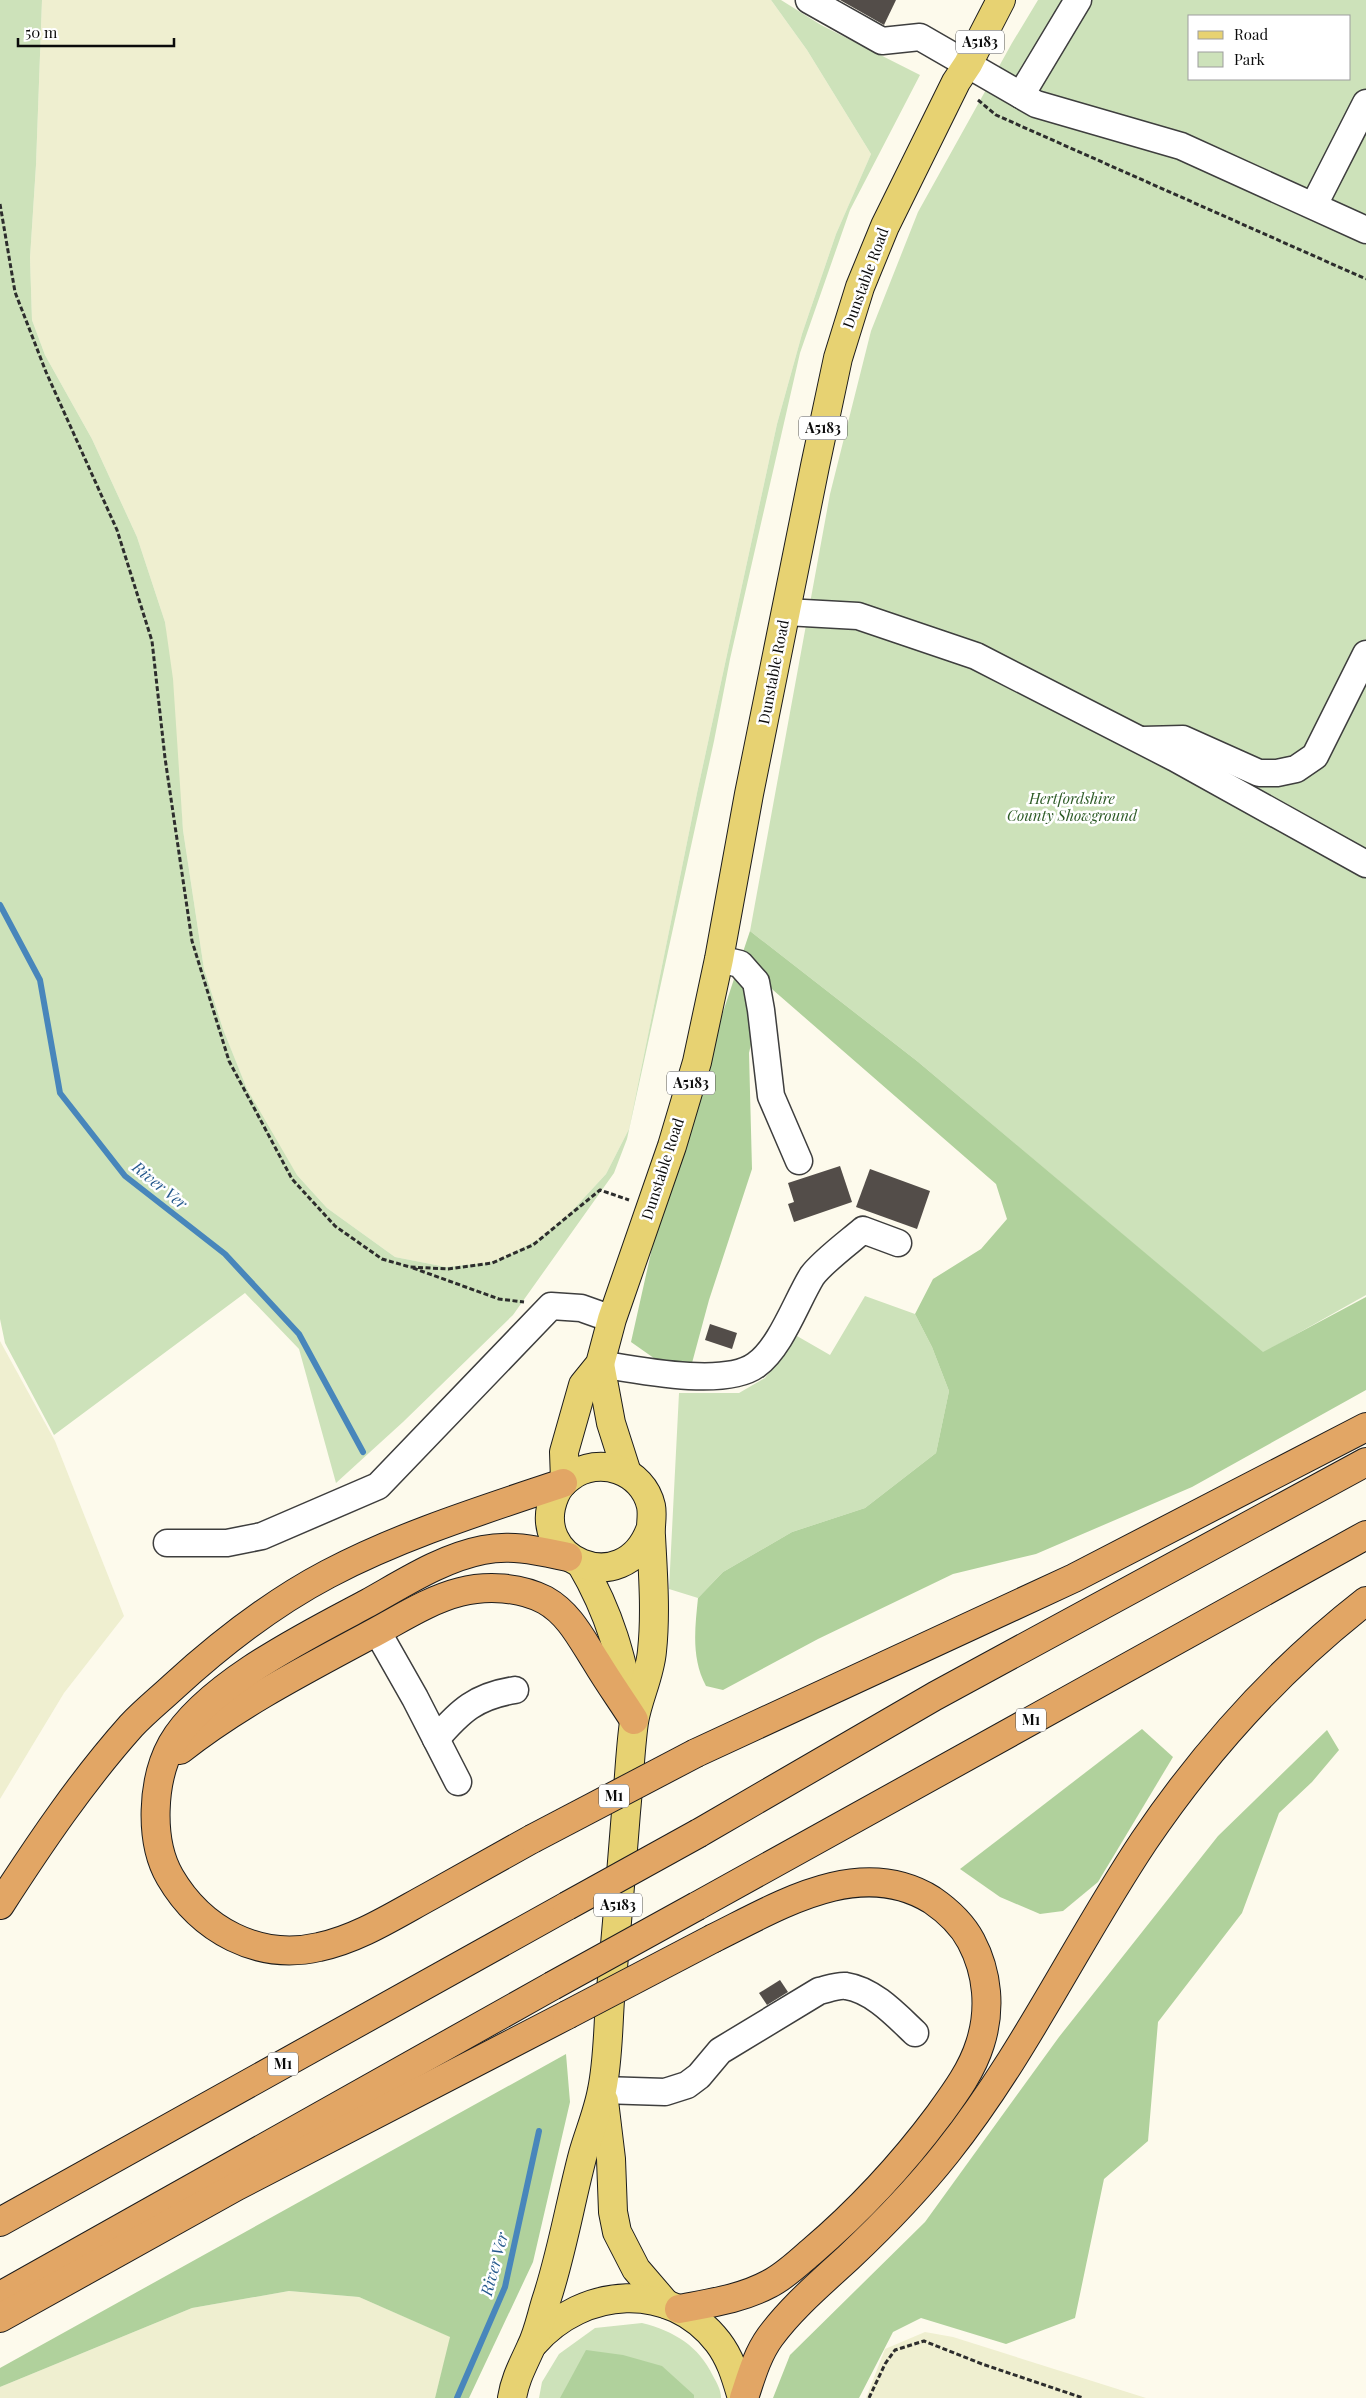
<svg xmlns="http://www.w3.org/2000/svg" width="1366" height="2398" viewBox="0 0 1366 2398" font-family="'Playfair Display',serif">
<style>
.farmland{fill:#efefd0}
.green{fill:#cde2ba;fill-rule:evenodd}
.forest{fill:#b0d19c}
.lines{fill:none;stroke-linecap:round;stroke-linejoin:round}
.stream{stroke:#4886bb;stroke-width:6}
.building{fill:#534d49}
.minor-casing{stroke:#3e3e3e;stroke-width:29}
.major-casing{stroke:#1c1c1c;stroke-width:30}
.highway-casing{stroke:#1c1c1c;stroke-width:30}
.path{stroke:#2d2d2d;stroke-width:3;stroke-dasharray:5 2.5;stroke-linecap:butt}
.minor{stroke:#fff;stroke-width:26}
.major{stroke:#e7d272;stroke-width:28}
.highway{stroke:#e2a665;stroke-width:28}
.highway-bridge-casing{stroke:#1c1c1c;stroke-width:30;stroke-linecap:butt}
.highway-bridge{stroke:#e2a665;stroke-width:28}
.labels{text-anchor:middle;stroke-width:5;stroke-linejoin:round;paint-order:stroke}
.shield{fill:#fff;stroke:#545454;stroke-width:1}
.shield-label{font-size:14px;font-weight:bold;fill:#0b0b0b}
.street-label{font-size:15px;fill:#0b0b0b;stroke:#fff}
.park-label{font-size:15px;font-style:italic;fill:#2c5a25;stroke:#fff}
.water-label{font-size:16px;font-style:italic;fill:#25598d;stroke:#fff}
</style>
<rect width="100%" height="100%" fill="#fdfaec"/>
<g class="farmland">
<polygon points="42,0 771,0 807,50 871,154 836,234 802,334 777,424 697,793 629,1129 606,1174 570,1213 539,1239 505,1257 487,1263 446,1267 395,1257 327,1208 297,1175 271,1133 247,1089 223,1029 204,969 183,830 165,622 137,537 92,439 45,355 32,320 30,258 36,165"/>
<polygon points="0,1341 55,1441 124,1616 64,1693 0,1799"/>
<polygon points="289,2291 359,2297 451,2337 435,2398 0,2398 0,2387 192,2308"/>
<polygon points="925,2332 953,2337 1146,2398 866,2398 885,2349"/>
</g>
<g class="green">
<polygon points="0,0 42,0 36,165 30,258 32,320 45,355 92,439 137,537 165,622 173,679 183,830 204,969 223,1029 247,1089 297,1175 327,1208 395,1257 446,1267 487,1263 505,1257 539,1239 570,1213 606,1174 629,1129 697,793 777,424 802,334 836,234 871,154 807,50 771,0 781,0 821,25 920,75 850,210 800,353 730,659 714,741 627,1139 614,1173 513,1315 403,1422 336,1483 299,1349 245,1293 54,1435 5,1343 0,1319"/>
<path d="M1038,0h328v1295l-103,58 -346,-292 -167,-130 80,-437 41,-163 47,-119 94,-169zM1190,16h160v63h-160z"/>
<polygon points="865,1296 915,1314 932,1347 949,1391 936,1453 865,1508 792,1532 723,1572 698,1598 669,1589 679,1393 739,1393 765,1378 797,1336 830,1355"/>
<path d="M642,2323c32,8 57,23 71,53 4,7 8,14 8,22h-182l3,-16 17,-28 36,-26z"/>
</g>
<g class="forest">
<path d="M750,931l167,130 346,291 103,-55v93l-174,97 -156,67 -83,20 -135,65 -95,51 -17,-4c-15,-28 -11,-58 -8,-88l25,-26 69,-40 73,-24 71,-55 13,-62 -17,-44 -17,-33 18,-35 48,-30 26,-30 -11,-35 -231,-201 -16,70 3,116 -43,131 -17,63 -34,-2 -27,-19 28,-125 51,-166z"/>
<polygon points="1142,1729 1173,1757 1098,1882 1063,1911 1040,1914 1000,1897 960,1869"/>
<polygon points="1327,1730 1339,1750 1312,1782 1279,1813 1242,1913 1158,2022 1148,2141 1104,2179 1075,2318 1006,2344 921,2318 893,2332 859,2398 773,2398 790,2355 925,2222 1059,2037 1218,1836"/>
<polygon points="566,2054 570,2102 533,2262 469,2398 435,2398 450,2337 359,2297 289,2291 192,2308 0,2387 0,2368"/>
<polygon points="586,2350 623,2355 662,2366 694,2395 694,2398 560,2398"/>
</g>
<g class="lines">
<g class="stream">
<polyline points="0,905 40,980 60,1093 125,1176 225,1254 299,1334 363,1452"/>
<polyline points="457,2398 505,2287 539,2131"/>
</g>
</g>
<g class="building">
<polygon points="840,0 896,0 884,25"/>
<polygon points="840,1166 852,1202 794,1222 788,1204 794,1202 788,1183"/>
<polygon points="870,1169 930,1191 917,1229 856,1207"/>
<polygon points="710,1324 737,1333 732,1349 705,1340"/>
<polygon points="780,1980 788,1992 767,2005 759,1993"/>
</g>
<g class="lines">
<defs>
<g id="minor">
<polyline points="809,0 882,41 920,37 1036,104 1181,146 1366,230"/>
<polyline points="1021,95 1078,0"/>
<polyline points="1314,205 1366,103"/>
<polyline points="786,612 858,616 976,656 1175,758 1366,864"/>
<polyline points="1143,740 1183,739 1259,773 1277,773 1296,769 1315,756 1366,654"/>
<polyline points="719,959 740,964 756,982 761,1010 771,1096 799,1161"/>
<path d="M600,1364c37,6 125,24 156,1 25,-18 40,-63 56,-89 10,-14 37,-34 51,-46l35,13"/>
<polyline points="167,1543 227,1543 262,1536 378,1486 551,1306 581,1308 612,1319"/>
<polyline points="377,1631 415,1698 458,1782"/>
<path d="M436,1739c24,-28 40,-43 79,-49"/>
<path d="M602,2090l63,2 22,-7 12,-9 21,-25 99,-60c9,-2 18,-6 27,-5 27,4 50,29 69,47"/>
</g>
<g id="major">
<polyline points="600,1364 611,1423 627,1473"/>
<polyline points="565,1480 564,1452 583,1385 600,1364 612,1319 672,1146 697,1062 719,959 749,794 815,466 838,358 860,287 885,226 956,82 968,64 1001,0"/>
<path d="M581,1564c30,51 40,93 52,150"/>
<polyline points="604,2101 611,2159 613,2212 617,2232 636,2269 666,2304"/>
<path d="M534,2343c49,-56 136,-63 184,-1 13,17 18,36 24,56"/>
<path d="M512,2398c3,-19 11,-33 19,-51 7,-14 10,-30 15,-46 16,-48 24,-98 37,-147 6,-21 15,-42 19,-64 6,-29 6,-61 8,-90 6,-63 11,-125 16,-188 3,-30 4,-61 8,-90 4,-24 16,-47 18,-71 4,-37 1,-77 -1,-115 -1,-10 2,-20 0,-30 -8,-36 -52,-51 -81,-29 -7,5 -12,11 -15,18 -28,65 68,106 95,35"/>
</g>
<g id="highway">
<path d="M180,1750c57,-45 123,-79 188,-114 29,-15 60,-36 92,-44 27,-7 60,-5 85,8 25,14 37,40 52,63 12,20 25,38 37,57"/>
<polyline points="696,1753 1074,1578 1366,1427"/>
<polyline points="699,1833 935,1696 1366,1462"/>
<path d="M532,1839c-34,19 -68,38 -102,57 -35,19 -72,43 -111,51 -61,14 -118,-17 -149,-70 -21,-36 -18,-97 2,-133 34,-59 136,-109 196,-141 36,-20 74,-45 115,-53 29,-6 56,1 85,7"/>
<path d="M0,1905c40,-62 82,-124 131,-179 13,-14 28,-26 42,-39 47,-43 98,-83 155,-113 74,-39 155,-64 235,-91"/>
<polyline points="697,1906 1366,1535"/>
<polyline points="0,2222 567,1906"/>
<polyline points="0,2296 552,1986"/>
<path d="M679,2309c31,-6 62,-10 90,-25 16,-8 29,-21 42,-32 48,-41 90,-86 128,-137 16,-22 33,-45 41,-71 11,-34 8,-71 -9,-103 -9,-17 -23,-30 -39,-41 -72,-45 -153,6 -218,38"/>
<polyline points="0,2318 237,2186 567,2015"/>
<path d="M744,2398c7,-21 13,-43 26,-61 22,-30 52,-55 79,-80 35,-33 68,-67 98,-105 77,-97 129,-209 197,-311 61,-90 136,-173 222,-240"/>
</g>
</defs>
<use href="#minor" class="minor-casing"/>
<use href="#major" class="major-casing"/>
<use href="#highway" class="highway-casing"/>
<g class="path">
<polyline points="978,100 996,115 1366,279"/>
<polyline points="0,204 15,292 46,372 117,530 152,641 165,758 192,941 229,1061 292,1179 335,1226 382,1259 410,1267 448,1269 492,1263 533,1245 600,1190 629,1200"/>
<polyline points="413,1268 499,1299 524,1302"/>
<polyline points="869,2398 885,2364 895,2350 924,2341 982,2364 1083,2398"/>
</g>
<use href="#minor" class="minor"/>
<use href="#major" class="major"/>
<use href="#highway" class="highway"/>
<defs>
<g id="highway-bridge">
<polyline points="532,1839 696,1753"/>
<polyline points="567,1906 699,1833"/>
<polyline points="552,1986 697,1906"/>
<polyline points="567,2015 714,1938"/>
</g>
</defs>
<use href="#highway-bridge" class="highway-bridge-casing"/>
<use href="#highway-bridge" class="highway-bridge"/>
</g>
<g class="labels">
<g class="shield">
<rect x="956" y="30.5" width="48" height="23" rx="4"/>
<rect x="799" y="416.5" width="48" height="23" rx="4"/>
<rect x="667" y="1071.5" width="48" height="23" rx="4"/>
<rect x="1016" y="1708.5" width="30" height="23" rx="4"/>
<rect x="599" y="1784.5" width="30" height="23" rx="4"/>
<rect x="594" y="1893.5" width="48" height="23" rx="4"/>
<rect x="268" y="2052.5" width="30" height="23" rx="4"/>
</g>
<g class="shield-label">
<text x="980" y="47">A5183</text>
<text x="823" y="433">A5183</text>
<text x="691" y="1088">A5183</text>
<text x="1031" y="1725">M1</text>
<text x="614" y="1801">M1</text>
<text x="618" y="1910">A5183</text>
<text x="283" y="2069">M1</text>
</g>
<g class="street-label">
<text transform="translate(866 278) rotate(-70)" y="5">Dunstable Road</text>
<text transform="translate(774 672) rotate(-79)" y="5">Dunstable Road</text>
<text transform="translate(663 1169) rotate(-72)" y="5">Dunstable Road</text>
</g>
<g class="park-label">
<text x="1072" y="804">Hertfordshire<tspan x="1072" dy="17">County Showground</tspan></text>
</g>
<g class="water-label">
<text transform="translate(160 1185) rotate(39)" y="6">River Ver</text>
<text transform="translate(494 2264) rotate(-75)" y="6">River Ver</text>
</g>
</g>
<rect x="1188" y="15" width="162" height="65" fill="#ffffff" stroke="#9d9d9d"/>
<rect x="1198" y="31" width="25" height="8" fill="#e7d272" stroke="#9d9d9d"/>
<text x="1234" y="40" font-size="15" fill="#0b0b0b">Road</text>
<rect x="1198" y="52" width="25" height="15" fill="#cde2ba" stroke="#9d9d9d"/>
<text x="1234" y="65" font-size="15" fill="#0b0b0b">Park</text>
<path d="M18 38v8h156v-8" fill="none" stroke="#0b0b0b" stroke-width="2.5"/>
<text x="25" y="38" font-size="15" fill="#0b0b0b" stroke="#ffffff" stroke-width="4" paint-order="stroke">50 m</text>
</svg>
